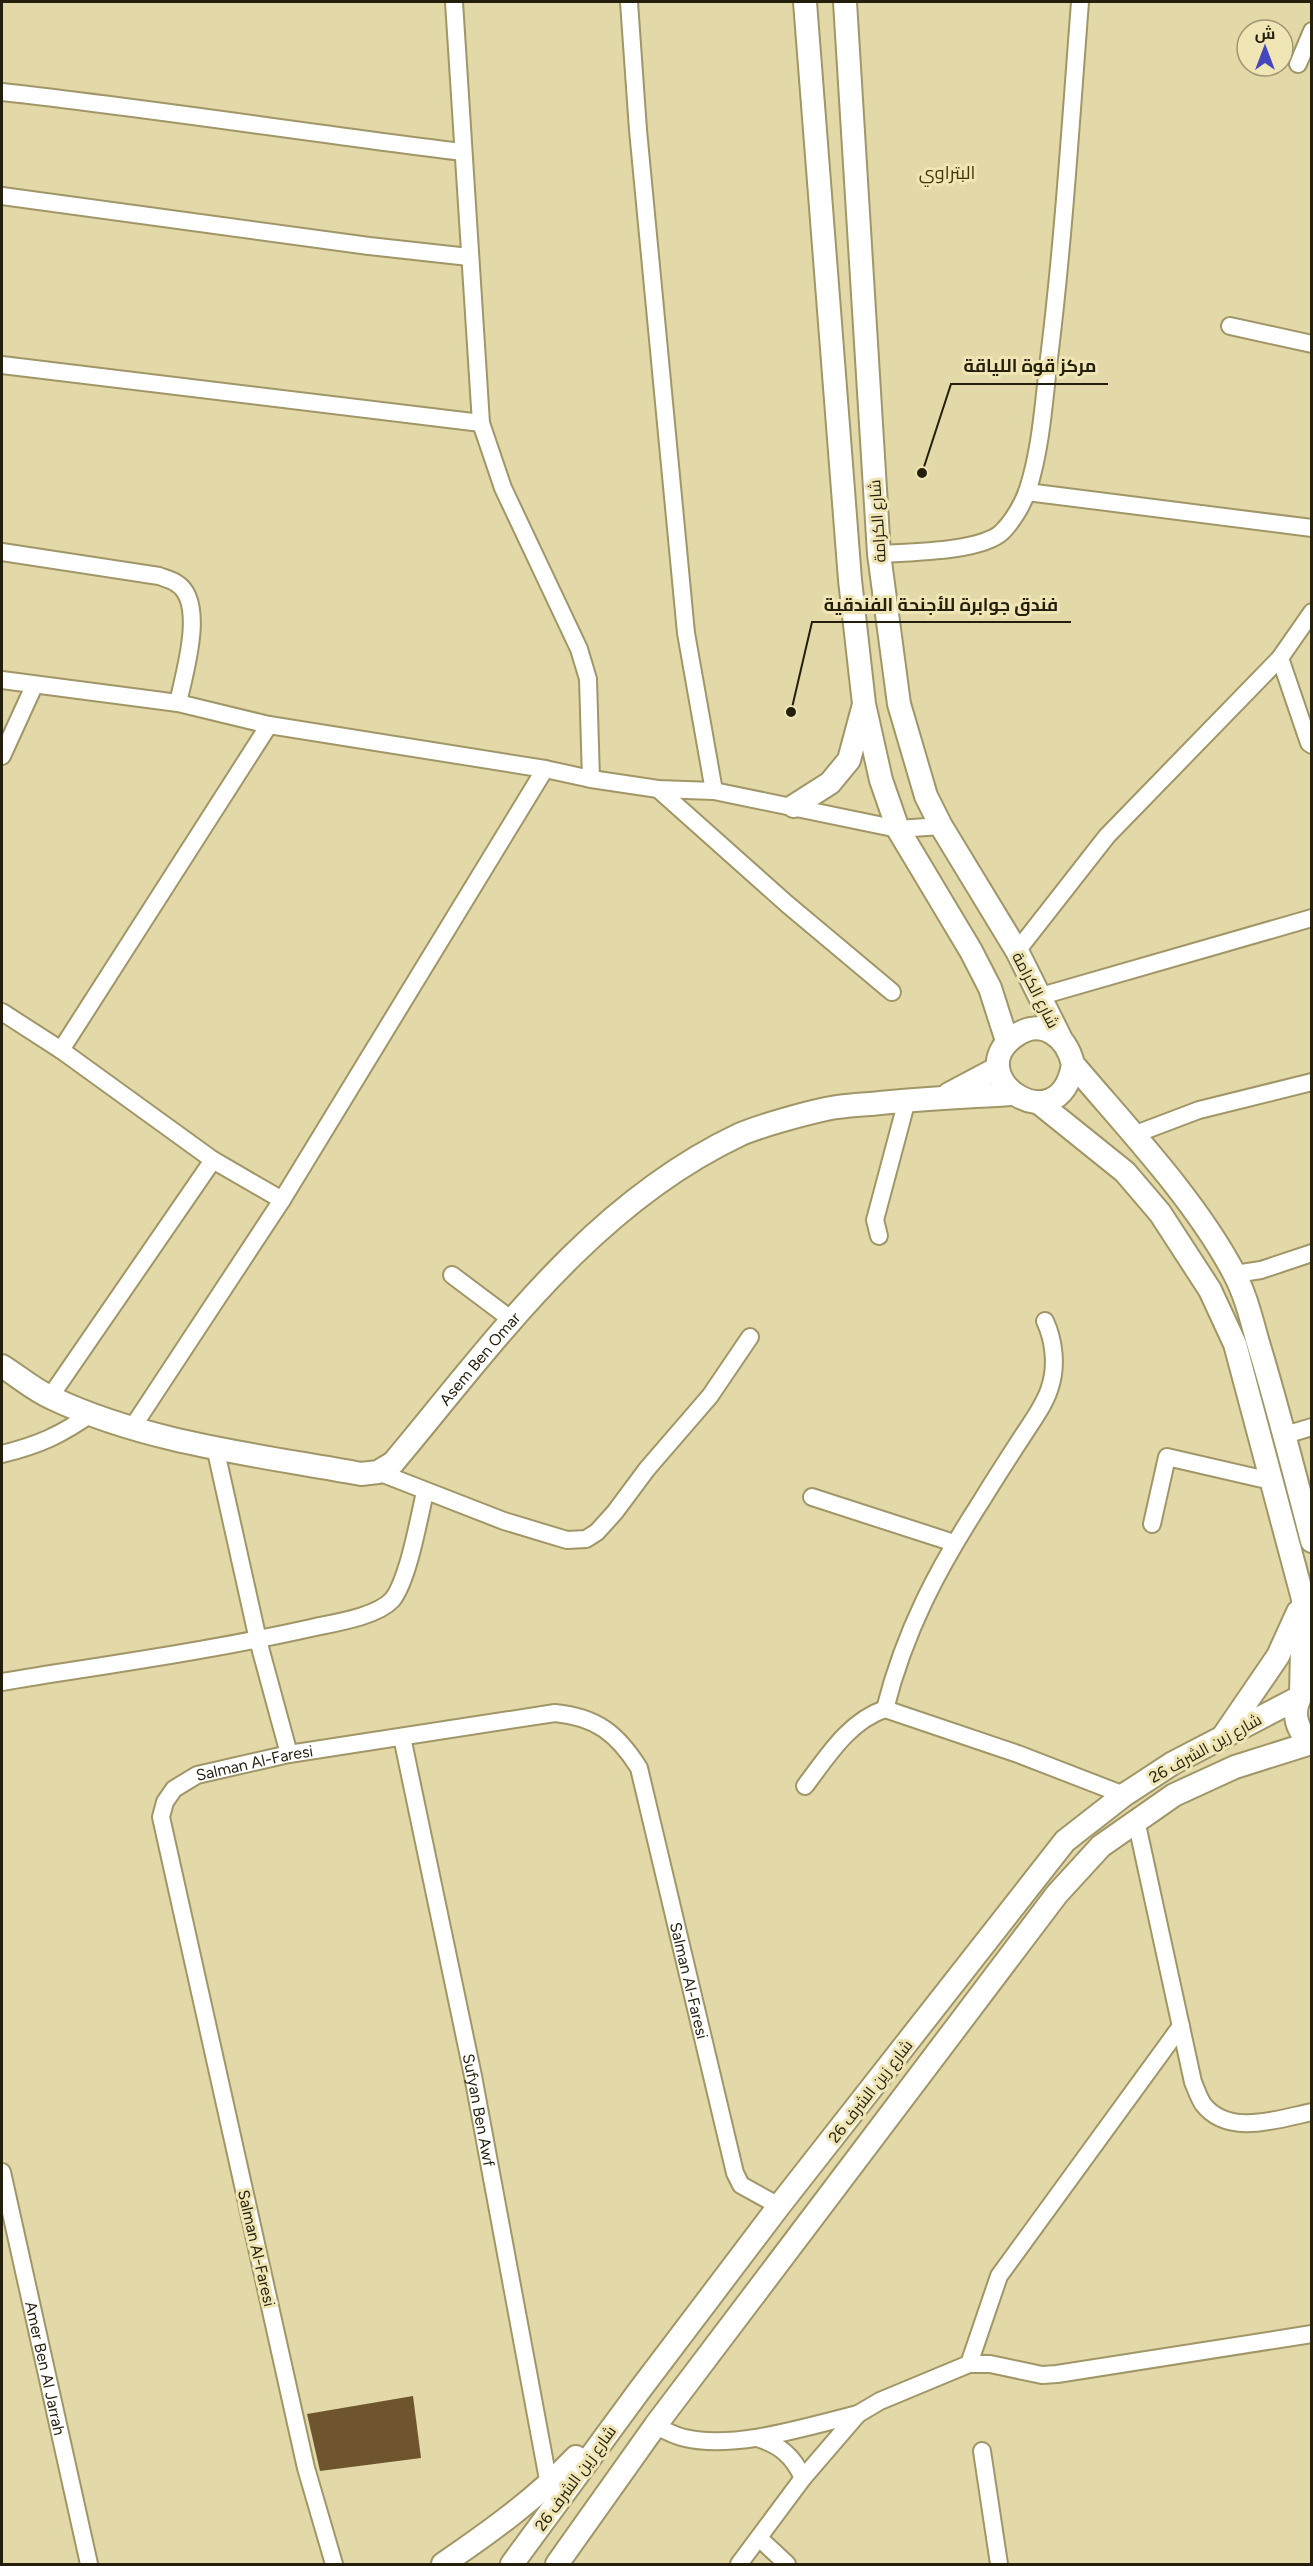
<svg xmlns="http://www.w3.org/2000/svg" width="1313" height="2566" viewBox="0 0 1313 2566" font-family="Figtree,Cairo,sans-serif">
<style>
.building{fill:#6f552e}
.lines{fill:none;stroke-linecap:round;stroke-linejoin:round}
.street-casing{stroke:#a09667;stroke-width:20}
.secondary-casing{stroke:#a09667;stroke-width:26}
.street{stroke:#fff;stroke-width:16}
.secondary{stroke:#fff;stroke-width:22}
.labels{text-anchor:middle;stroke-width:6;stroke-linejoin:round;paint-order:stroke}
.street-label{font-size:16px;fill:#241f0d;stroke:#f0e5b4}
.neighbourhood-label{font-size:18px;fill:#3f3504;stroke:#f0e5b4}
.leader{fill:none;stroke:#241f0d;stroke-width:2}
.callout-dot{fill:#241f0d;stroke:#f0e5b4;stroke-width:2}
.callout-label{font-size:18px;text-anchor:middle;font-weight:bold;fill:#241f0d;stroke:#f0e5b4;stroke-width:6;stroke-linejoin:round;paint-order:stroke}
</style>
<rect width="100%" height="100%" fill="#e3d8a7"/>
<polygon class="building" points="413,2396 421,2458 320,2471 307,2414"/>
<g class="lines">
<defs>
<g id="street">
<polyline points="454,2 481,423 503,488 579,649 588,679 591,779"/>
<polyline points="629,2 638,130 686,633 714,791"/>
<polyline points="1298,64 1312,31"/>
<path d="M2,92c153,17 306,41 460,60"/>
<polyline points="2,196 369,246 469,257"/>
<polyline points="1230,326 1312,344"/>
<polyline points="2,365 481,423"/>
<polyline points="1027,492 1312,528"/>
<path d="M2,552l157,24c5,2 13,4 17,7 31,18 8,91 2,120"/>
<path d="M879,554c29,-2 102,-2 123,-22 11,-11 21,-28 26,-43 14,-44 16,-93 22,-139 14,-116 21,-232 30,-348"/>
<polyline points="1280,658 1309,743 1312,745"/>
<polyline points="2,680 178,703 269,725 545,769 591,779 658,789 714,791 898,829 941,826"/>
<polyline points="2,756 34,686"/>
<polyline points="658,789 787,904 892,992"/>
<polyline points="1017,951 1107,836 1280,658 1312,612"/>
<polyline points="1041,996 1312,918"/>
<polyline points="2,1012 61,1050 213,1160 282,1200"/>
<polyline points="61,1050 269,725"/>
<polyline points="1133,1135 1199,1110 1312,1082"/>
<polyline points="879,1236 875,1220 907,1100"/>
<polyline points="1235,1274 1261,1270 1312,1253"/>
<polyline points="452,1275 512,1320"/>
<path d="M1045,1321c9,19 12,45 5,66 -4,15 -15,30 -24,44 -15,23 -30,46 -44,69 -44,68 -77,130 -97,209l133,45 106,41"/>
<polyline points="50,1397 213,1160"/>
<polyline points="132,1428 282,1200 545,769"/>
<polyline points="1285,1435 1312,1427"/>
<polyline points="215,1447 258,1640 289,1754"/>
<path d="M2,1454c37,-9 59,-19 90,-41"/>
<polyline points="378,1472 504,1521 567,1540 586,1539 597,1532 615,1512 647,1469 710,1396 750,1337"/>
<polyline points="812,1497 954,1543"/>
<polyline points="1152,1524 1167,1457 1271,1481"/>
<path d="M2,1682c103,-17 207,-31 309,-54 22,-5 65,-11 81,-28 16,-19 27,-82 33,-108"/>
<path id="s1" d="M402,1737l71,339 76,409"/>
<path d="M805,1786c22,-29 44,-65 80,-77"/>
<path d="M1136,1820l57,262c3,7 6,16 10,22 25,33 75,15 109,8"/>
<path id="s2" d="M2,2172l87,392"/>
<polyline points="969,2364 999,2276 1181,2026"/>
<path d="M655,2426c10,4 20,10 30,12 50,12 124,-12 173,-24"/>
<path d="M757,2438c23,7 36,18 46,40"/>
<polyline points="982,2451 999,2564"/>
<polyline points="759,2538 787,2564"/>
<path id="s3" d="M334,2564l-28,-96 -145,-651 4,-15 9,-13 23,-14 92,-21 266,-41c41,4 62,20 84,55l96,405 6,12 38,21"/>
<polyline points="739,2564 803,2478 858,2414 880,2401 969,2364 990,2364 1042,2375 1057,2374 1312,2334"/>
</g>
<g id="secondary">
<polyline points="805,2 850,580 864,704 881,780 898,829 971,951 990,988 1007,1041"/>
<polyline points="845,2 879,554 899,704 926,796 941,826 1017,951 1060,1037"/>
<polyline points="794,806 830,783 849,760 863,708"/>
<path d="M1073,1064c-13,82 -115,12 -58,-28 27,-19 51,0 58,28 54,64 122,135 161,209 14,26 19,55 28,83 18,61 34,123 50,185"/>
<polyline points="949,1094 998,1068"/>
<polyline points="1038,1102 1125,1172 1160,1213 1210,1290 1235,1344 1303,1599 1301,1695"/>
<path id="s4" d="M2,1366c16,10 32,24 50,32 95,45 206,57 309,76l17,-2 15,-9c102,-122 198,-258 346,-328 20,-9 64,-21 87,-26 14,-3 30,-4 45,-5 46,-5 93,-7 140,-10"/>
<path d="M1306,1689c-16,18 -12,40 6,54"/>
<polyline points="1224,1735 1278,1656 1298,1612"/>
<path d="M443,2564c47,-32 93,-65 133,-107"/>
<polyline points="512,2564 639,2391 779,2206 1065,1841 1124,1795 1173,1763 1300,1697"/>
<polyline points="557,2564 655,2426 1057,1894 1101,1846 1174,1795 1235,1767 1311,1743"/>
</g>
</defs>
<use href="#street" class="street-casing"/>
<use href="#secondary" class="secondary-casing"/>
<use href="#street" class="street"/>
<use href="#secondary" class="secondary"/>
</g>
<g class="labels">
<g class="street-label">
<text transform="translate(877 521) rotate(-94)" y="6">شارع الكرامة</text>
<text transform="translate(1036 990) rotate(63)" y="6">شارع الكرامة</text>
<text dy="6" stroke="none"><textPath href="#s4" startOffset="549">Asem Ben Omar</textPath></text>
<text transform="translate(1205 1748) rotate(-29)" y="6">شارع زين الشرف 26</text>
<text dy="6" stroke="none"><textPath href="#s3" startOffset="884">Salman Al-Faresi</textPath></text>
<text dy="6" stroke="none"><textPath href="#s3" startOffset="1512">Salman Al-Faresi</textPath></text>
<text transform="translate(870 2091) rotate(-52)" y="6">شارع زين الشرف 26</text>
<text dy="6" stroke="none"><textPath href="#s1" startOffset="381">Sufyan Ben Awf</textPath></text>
<text transform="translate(257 2248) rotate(77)" y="6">Salman Al-Faresi</text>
<text dy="6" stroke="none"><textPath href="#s2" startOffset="201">Amer Ben Al Jarrah</textPath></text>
<text transform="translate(575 2478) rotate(-54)" y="6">شارع زين الشرف 26</text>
</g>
<g class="neighbourhood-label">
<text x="947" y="179">البتراوي</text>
</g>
</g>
<path class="leader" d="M922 473L951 384H1108M791 712L812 622H1071"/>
<g class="callout-dot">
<circle cx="922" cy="473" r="6"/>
<circle cx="791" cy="712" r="6"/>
</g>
<g class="callout-label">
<text x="1030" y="372">مركز قوة اللياقة</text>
<text x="941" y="611">فندق جوابرة للأجنحة الفندقية</text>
</g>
<rect width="1313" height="2566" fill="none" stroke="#241f0d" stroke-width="6"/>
<g transform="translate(1265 48)"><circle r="28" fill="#f0e5b4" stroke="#9e9671" stroke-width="1.5"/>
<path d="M0-4.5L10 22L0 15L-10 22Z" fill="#4546bc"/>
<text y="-9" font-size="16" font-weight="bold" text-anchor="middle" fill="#241f0d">ش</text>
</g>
</svg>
